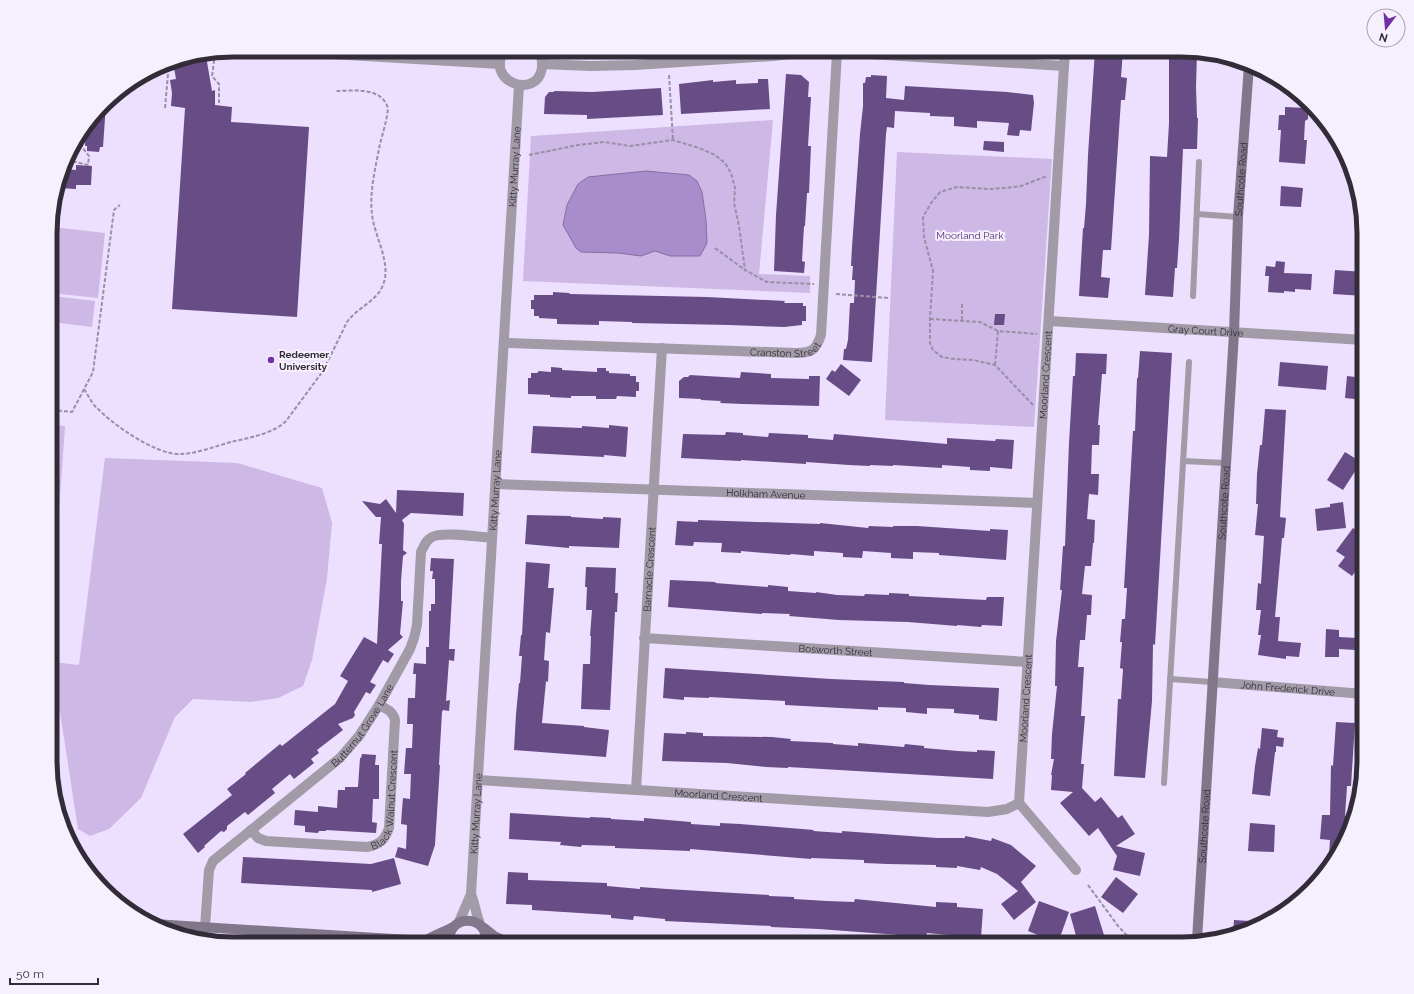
<svg xmlns="http://www.w3.org/2000/svg" width="1414" height="994" viewBox="0 0 1414 994" font-family="Raleway,sans-serif">
<style>
.green{fill:#cdb8e6}
.water{fill:#a98ccb;stroke:#856f9f}
.building{fill:#684c86}
.lines{fill:none;stroke-linecap:round;stroke-linejoin:round}
.path{stroke:#998fa6;stroke-width:2;stroke-dasharray:4 2;stroke-linecap:butt}
.lane{stroke:#a19ba8;stroke-width:6}
.street{stroke:#a19ba8;stroke-width:10}
.secondary{stroke:#80778a;stroke-width:10}
.poi-dot{fill:#7131a6;stroke:#f6f0fd;stroke-width:1.5}
.labels{text-anchor:middle;stroke-width:4;stroke-linejoin:round;paint-order:stroke}
.street-label{font-size:10px;fill:#312c38;stroke:#f6f0fd}
.park-label{font-size:10px;fill:#542c78;stroke:#f6f0fd}
.poi-label{font-size:10px;font-weight:bold;fill:#312c38;stroke:#f6f0fd;text-anchor:start}
.rim{fill:none;stroke:#312c38;stroke-width:5}
</style>
<rect width="100%" height="100%" fill="#eddffe"/>
<g class="green">
<polygon points="773,120 759,274 810,276 810,293 523,281 531,136"/>
<polygon points="897,152 1052,159 1034,427 885,420"/>
<polygon points="52,227 105,233 98,298 52,293"/>
<polygon points="52,296 95,301 92,327 52,322"/>
<polygon points="52,425 65,426 52,610"/>
<polygon points="105,458 237,463 322,488 332,523 327,578 312,660 303,686 278,698 250,702 193,699 175,717 141,798 109,829 90,836 78,829 60,712 52,706 52,662 79,665"/>
</g>
<polygon class="water" points="646,171 689,175 697,181 702,192 706,220 707,243 700,256 670,256 655,251 641,256 618,253 581,252 576,248 563,225 567,205 578,184 588,177"/>
<g class="building">
<polygon points="1095,50 1123,50 1121,77 1127,78 1125,100 1121,100 1111,250 1103,250 1101,277 1110,278 1108,298 1079,296 1083,228 1084,228 1086,204 1088,155"/>
<polygon points="1169,52 1197,53 1196,87 1197,118 1198,118 1197,149 1183,149 1179,239 1177,268 1175,268 1173,297 1145,295 1149,235 1150,156 1167,157 1169,123"/>
<polygon points="206,56 212,91 215,90 215,105 232,107 231,122 309,127 297,317 172,309 185,108 171,106 172,93 170,80 176,79 173,62"/>
<polygon points="786,74 801,75 809,82 808,97 811,97 808,146 811,146 809,193 807,193 805,226 804,226 802,261 805,262 804,273 774,271 776,215"/>
<polygon points="871,75 887,76 886,98 904,100 905,86 1007,92 1033,95 1034,103 1031,131 1020,130 1019,136 1007,135 1009,123 977,121 977,128 954,126 954,117 930,116 930,113 895,111 894,128 887,127 886,134 872,362 843,360 844,349 846,349 848,340 850,303 854,303 855,280 852,280 853,266 851,266 852,247 860,134 863,106 863,83 865,83 866,77 871,77"/>
<polygon points="758,79 768,79 770,109 681,114 679,84 713,80 713,82 736,80 736,84 758,83"/>
<polygon points="661,88 663,115 587,119 587,115 544,114 545,97 549,92 553,92 555,91 592,92"/>
<polygon points="106,104 103,147 100,147 99,152 87,151 87,146 85,146 86,130"/>
<polygon points="1285,107 1306,108 1306,113 1308,114 1308,119 1305,121 1304,140 1307,140 1305,164 1279,162 1281,130 1278,130 1279,115 1285,115"/>
<polygon points="984,141 1004,142 1004,152 983,150"/>
<polygon points="76,165 92,166 91,185 76,185 76,189 58,188 64,169 76,170"/>
<polygon points="1281,186 1303,188 1301,207 1280,206"/>
<polygon points="1276,261 1285,262 1284,273 1312,274 1311,290 1295,289 1295,292 1284,291 1284,293 1268,292 1269,276 1265,276 1266,266 1275,267"/>
<polygon points="1335,270 1364,272 1364,296 1333,294"/>
<polygon points="553,292 569,293 570,294 707,297 785,301 784,303 803,303 803,306 806,306 806,321 802,321 802,325 784,327 729,325 632,323 632,322 599,321 599,325 557,324 557,319 539,318 539,316 534,316 534,309 531,309 531,300 534,300 534,295 553,295"/>
<polygon points="995,314 1005,314 1004,325 994,325"/>
<polygon points="1140,351 1172,353 1155,645 1153,644 1152,701 1145,778 1114,776 1118,699 1121,699 1123,669 1120,668 1122,642 1120,642 1122,619 1125,619 1127,588 1124,588 1133,431 1135,431 1137,378 1138,378"/>
<polygon points="1076,353 1107,354 1106,374 1102,374 1098,425 1100,425 1099,445 1092,445 1091,474 1099,474 1098,495 1089,494 1087,519 1095,520 1094,543 1093,543 1091,566 1085,566 1082,594 1092,595 1091,615 1087,615 1085,640 1080,640 1078,667 1084,667 1081,716 1085,716 1081,764 1084,764 1082,788 1095,802 1101,797 1118,818 1122,815 1135,834 1116,846 1145,853 1140,876 1113,870 1117,856 1098,828 1089,836 1060,803 1073,792 1051,790 1052,775 1051,775 1054,759 1051,759 1052,734 1057,686 1055,686 1056,641 1062,590 1060,590 1063,546 1065,546 1069,443 1073,376 1075,376"/>
<polygon points="1280,362 1328,366 1326,390 1278,386"/>
<polygon points="841,364 861,380 849,396 826,379 832,370 835,372"/>
<polygon points="551,367 562,368 562,370 597,372 597,368 606,368 606,371 609,371 609,373 630,374 630,376 636,376 636,382 639,382 639,391 636,391 636,397 617,396 616,399 596,399 596,396 571,396 571,398 550,397 550,395 528,394 528,378 531,378 531,373 537,373 539,371 551,372"/>
<polygon points="741,372 771,374 771,378 809,379 809,376 820,376 819,406 743,404 720,403 721,401 701,400 701,399 679,398 679,381 684,377 688,377 690,375 740,378"/>
<polygon points="1347,376 1364,378 1364,400 1345,398"/>
<polygon points="1265,409 1286,410 1280,517 1286,518 1284,538 1282,538 1275,617 1280,617 1278,641 1301,643 1299,657 1286,656 1286,659 1258,655 1261,635 1258,635 1261,610 1256,610 1258,583 1261,584 1264,536 1255,535 1258,504 1256,504 1257,474 1260,445 1262,445"/>
<polygon points="609,425 628,427 626,457 604,455 604,457 531,453 533,426 582,428 582,426 609,428"/>
<polygon points="726,432 743,433 743,435 768,437 769,433 808,435 808,438 833,440 834,434 947,444 947,438 995,441 996,439 1014,440 1012,469 990,467 990,471 970,470 970,467 942,465 942,468 893,465 893,466 870,465 870,466 849,465 806,462 806,464 741,460 741,461 720,460 681,458 683,434 725,435"/>
<polygon points="1345,452 1361,462 1343,490 1327,480"/>
<polygon points="397,490 464,493 463,516 411,513 402,520 404,524 403,550 407,553 403,556 401,581 401,601 403,601 400,634 403,637 388,650 394,654 388,663 383,660 370,682 376,685 370,694 366,692 354,712 355,715 353,718 338,724 343,730 317,750 319,753 311,759 314,763 294,779 290,774 272,789 275,793 248,815 245,812 227,826 227,829 224,832 221,831 204,846 205,847 198,853 183,834 232,795 227,789 246,774 245,773 280,744 282,746 335,704 348,681 340,676 364,637 377,644 382,544 379,544 381,517 376,517 362,501 380,504 386,499 396,513"/>
<polygon points="1343,502 1346,528 1317,531 1315,509 1330,507 1330,504"/>
<polygon points="527,515 571,516 571,517 603,519 603,517 621,518 619,548 569,546 569,548 525,544"/>
<polygon points="698,520 820,524 820,523 868,528 869,526 893,527 893,526 917,526 990,531 990,529 1008,530 1006,560 939,555 939,553 913,552 913,559 891,558 891,553 863,551 862,558 843,557 843,553 814,551 814,556 791,554 790,555 741,551 741,553 721,552 722,543 694,542 693,546 675,545 677,521 698,522"/>
<polygon points="1353,528 1364,536 1364,563 1359,569 1358,568 1352,576 1338,566 1345,557 1336,551"/>
<polygon points="431,558 454,559 449,649 455,649 454,661 449,660 446,701 450,700 449,711 443,710 442,712 439,765 440,765 435,845 428,866 395,857 398,847 406,849 407,825 401,824 402,810 403,798 410,799 411,774 404,774 406,748 412,748 413,724 407,724 408,698 415,698 416,674 413,674 414,663 426,664 426,647 429,647 429,611 431,611 431,604 435,604 435,579 432,579 433,571 430,571"/>
<polygon points="526,562 550,564 548,588 554,588 550,633 546,632 544,660 549,661 548,682 546,681 542,723 584,726 584,727 609,730 606,757 514,750 516,714 519,683 520,683 522,656 519,656 521,635 522,635"/>
<polygon points="586,567 616,568 615,593 618,593 617,612 615,612 610,710 581,709 583,664 590,664 591,636 590,636 592,610 586,610 587,587 585,587"/>
<polygon points="670,580 716,582 715,583 768,587 768,585 788,587 788,591 816,593 816,592 837,595 864,596 865,594 889,595 889,593 909,594 909,596 986,600 987,597 1004,597 1002,626 982,625 981,627 957,625 957,626 908,622 839,620 789,616 790,614 762,613 762,614 668,607"/>
<polygon points="1326,629 1339,630 1339,637 1357,638 1356,650 1339,649 1339,657 1325,657"/>
<polygon points="665,668 831,679 904,682 904,683 929,685 999,688 997,721 979,719 979,715 954,713 954,709 927,708 927,714 906,712 906,708 878,707 878,710 785,705 785,701 709,697 709,698 684,697 684,700 663,698"/>
<polygon points="1336,722 1355,723 1351,786 1347,786 1345,816 1349,816 1348,831 1328,869 1330,840 1320,839 1322,815 1330,815 1331,765 1333,766"/>
<polygon points="1262,728 1278,730 1277,737 1284,738 1283,747 1276,746 1276,752 1275,752 1270,796 1252,794 1255,766 1258,748 1260,749"/>
<polygon points="686,732 703,733 703,736 772,737 791,739 790,741 833,743 833,744 858,746 858,743 904,747 905,744 924,746 924,748 958,751 977,752 977,750 995,751 993,779 788,767 788,768 766,767 727,763 662,761 664,733 686,734"/>
<polygon points="362,754 376,755 375,765 379,765 379,799 373,799 372,822 377,823 376,833 326,830 326,831 319,831 318,833 305,832 305,826 294,825 295,810 318,812 318,806 337,808 338,790 345,790 345,787 358,787 360,758 361,758"/>
<polygon points="510,813 590,818 590,817 611,818 611,819 644,821 644,818 691,822 691,824 720,826 720,823 740,824 814,830 813,831 842,833 842,831 937,838 965,838 965,836 991,841 992,838 1011,845 1036,866 1021,882 1036,902 1014,920 1001,904 1018,891 997,874 981,867 980,870 957,866 957,868 936,867 936,865 888,864 864,863 864,860 811,858 811,859 690,849 690,851 615,848 615,846 582,845 581,847 560,845 561,842 509,839"/>
<polygon points="1250,823 1275,825 1274,852 1248,851"/>
<polygon points="243,857 371,864 394,858 401,884 372,892 372,890 241,883"/>
<polygon points="508,872 528,873 528,880 607,883 607,886 640,889 640,887 667,889 769,895 769,896 794,897 794,899 827,901 854,902 855,899 936,907 936,902 957,903 957,907 983,909 981,938 927,933 926,937 819,929 771,927 771,926 665,921 665,919 634,916 633,920 611,918 611,915 532,910 532,905 506,904"/>
<polygon points="1116,877 1138,894 1123,913 1101,897"/>
<polygon points="1039,901 1069,912 1058,943 1028,931"/>
<polygon points="1095,906 1104,935 1078,943 1070,914"/>
<polygon points="1234,920 1265,922 1265,923 1262,925 1233,932"/>
</g>
<g class="lines">
<g class="path">
<polyline points="215,54 212,76 219,84 219,103"/>
<polyline points="669,75 673,140"/>
<polyline points="165,108 169,63"/>
<polyline points="529,155 578,145 604,142 630,146 673,140 699,148 715,155 725,163 731,173 735,188 734,203 739,226 745,270 767,282 814,284"/>
<polyline points="67,160 88,165 89,156 82,147 82,134"/>
<polyline points="715,248 745,270"/>
<polyline points="836,294 889,298"/>
<polyline points="962,304 962,321"/>
<polyline points="930,319 980,322 998,331 1037,334"/>
<polyline points="995,365 998,331"/>
<path d="M84,389c4,6 7,13 12,18 17,18 61,49 86,47 18,-1 36,-9 53,-13 15,-3 41,-9 51,-20l37,-50 24,-49c10,-14 30,-21 36,-37 9,-22 -9,-49 -11,-71 -3,-21 4,-49 8,-70 3,-12 7,-24 8,-36 -7,-22 -35,-17 -53,-17"/>
<polyline points="1033,405 995,365 973,360 954,359 942,357 933,350 930,343 930,319 933,271 924,237 923,217 931,203 940,192 957,187 988,189 1006,188 1021,186 1047,176"/>
<polyline points="52,410 72,412 93,372 114,210 120,205"/>
<polyline points="1088,885 1118,926 1135,944"/>
<path d="M1135,944c14,-11 13,-8 29,-7"/>
</g>
<g class="lane">
<polyline points="1197,214 1238,217"/>
<polyline points="1193,296 1199,162"/>
<polyline points="1183,461 1226,463"/>
<polyline points="1170,679 1212,682"/>
<polyline points="1164,783 1189,362"/>
</g>
<g class="street">
<polyline points="264,50 500,64"/>
<path d="M505,50c-22,31 32,51 37,18 1,-7 -1,-13 -5,-18"/>
<polyline points="657,63 657,50"/>
<polyline points="542,64 591,66 635,65 773,56 807,52 837,52 1064,66"/>
<path id="s1" d="M1049,321l315,19"/>
<path id="s2" d="M505,343l291,10c16,0 20,-3 25,-18l16,-283"/>
<path id="s3" d="M496,484l541,19"/>
<path id="s4" d="M644,638l384,24"/>
<path id="s5" d="M1212,682l152,12"/>
<path id="s6" d="M478,780l510,32 19,-3 12,-6"/>
<path id="s7" d="M636,790l26,-442"/>
<path id="s8" d="M1019,803l46,-753"/>
<polyline points="1019,803 1076,870"/>
<path id="s9" d="M251,830l7,8 8,3 101,6c12,-2 18,-7 22,-19l6,-108c-2,-9 -9,-11 -16,-15"/>
<path d="M471,894c4,10 5,20 9,30"/>
<path id="s10" d="M459,922l12,-28 48,-809"/>
<path id="s11" d="M205,927l4,-57 4,-9 127,-103 19,-22 20,-31 31,-56 4,-11 3,-13 4,-73c3,-6 5,-12 11,-15 10,-6 48,0 60,1"/>
</g>
<g class="secondary">
<polyline points="154,924 425,941 431,944"/>
<polyline points="484,928 494,936 511,944"/>
<path id="s12" d="M1197,940l37,-607 4,-116 11,-152"/>
<path d="M425,941c9,-6 19,-9 28,-14"/>
<path d="M450,944c-6,-30 40,-32 36,0"/>
</g>
</g>
<circle class="poi-dot" cx="271" cy="360" r="4"/>
<g class="labels">
<g class="street-label">
<text dy="4" stroke="none"><textPath href="#s10" startOffset="759">Kitty Murray Lane</textPath></text>
<text dy="4" stroke="none"><textPath href="#s12" startOffset="762">Southcote Road</textPath></text>
<text dy="4" stroke="none"><textPath href="#s1" startOffset="157">Gray Court Drive</textPath></text>
<text dy="4" stroke="none"><textPath href="#s2" startOffset="281">Cranston Street</textPath></text>
<text dy="4" stroke="none"><textPath href="#s8" startOffset="429">Moorland Crescent</textPath></text>
<text dy="4" stroke="none"><textPath href="#s10" startOffset="435">Kitty Murray Lane</textPath></text>
<text dy="4" stroke="none"><textPath href="#s3" startOffset="270">Holkham Avenue</textPath></text>
<text dy="4" stroke="none"><textPath href="#s12" startOffset="438">Southcote Road</textPath></text>
<text dy="4" stroke="none"><textPath href="#s7" startOffset="221">Barnacle Crescent</textPath></text>
<text dy="4" stroke="none"><textPath href="#s4" startOffset="192">Bosworth Street</textPath></text>
<text dy="4" stroke="none"><textPath href="#s5" startOffset="76">John Frederick Drive</textPath></text>
<text dy="4" stroke="none"><textPath href="#s8" startOffset="105">Moorland Crescent</textPath></text>
<text dy="4" stroke="none"><textPath href="#s11" startOffset="270">Butternut Grove Lane</textPath></text>
<text dy="4" stroke="none"><textPath href="#s6" startOffset="241">Moorland Crescent</textPath></text>
<text dy="4" stroke="none"><textPath href="#s9" startOffset="177">Black Walnut Crescent</textPath></text>
<text dy="4" stroke="none"><textPath href="#s10" startOffset="111">Kitty Murray Lane</textPath></text>
<text dy="4" stroke="none"><textPath href="#s12" startOffset="114">Southcote Road</textPath></text>
</g>
<g class="park-label">
<text x="970" y="239">Moorland Park</text>
</g>
<g class="poi-label">
<text x="279" y="358">Redeemer<tspan x="279" dy="12">University</tspan></text>
</g>
</g>
<path d="M0 0H1414V994H0ZM233 57H1181A176 176 0 0 1 1357 233V761A176 176 0 0 1 1181 937H233A176 176 0 0 1 57 761V233A176 176 0 0 1 233 57Z" fill="#f6f0fd" fill-rule="evenodd"/>
<path class="rim" d="M233 57H1181A176 176 0 0 1 1357 233V761A176 176 0 0 1 1181 937H233A176 176 0 0 1 57 761V233A176 176 0 0 1 233 57Z"/>
<g transform="translate(1386 28) rotate(196)"><circle r="19" fill="#f6f0fd" stroke="#a7a2ae"/>
<path d="M0-3L7 15L0 10L-7 15Z" fill="#7131a6"/>
<text y="-6" font-size="11" font-weight="bold" text-anchor="middle" fill="#312c38">N</text>
</g>
<path d="M10 978v6h88v-6" fill="none" stroke="#312c38" stroke-width="2"/>
<text x="16" y="978" font-size="12" fill="#312c38" stroke="#f6f0fd" stroke-width="3" paint-order="stroke">50 m</text>
</svg>
